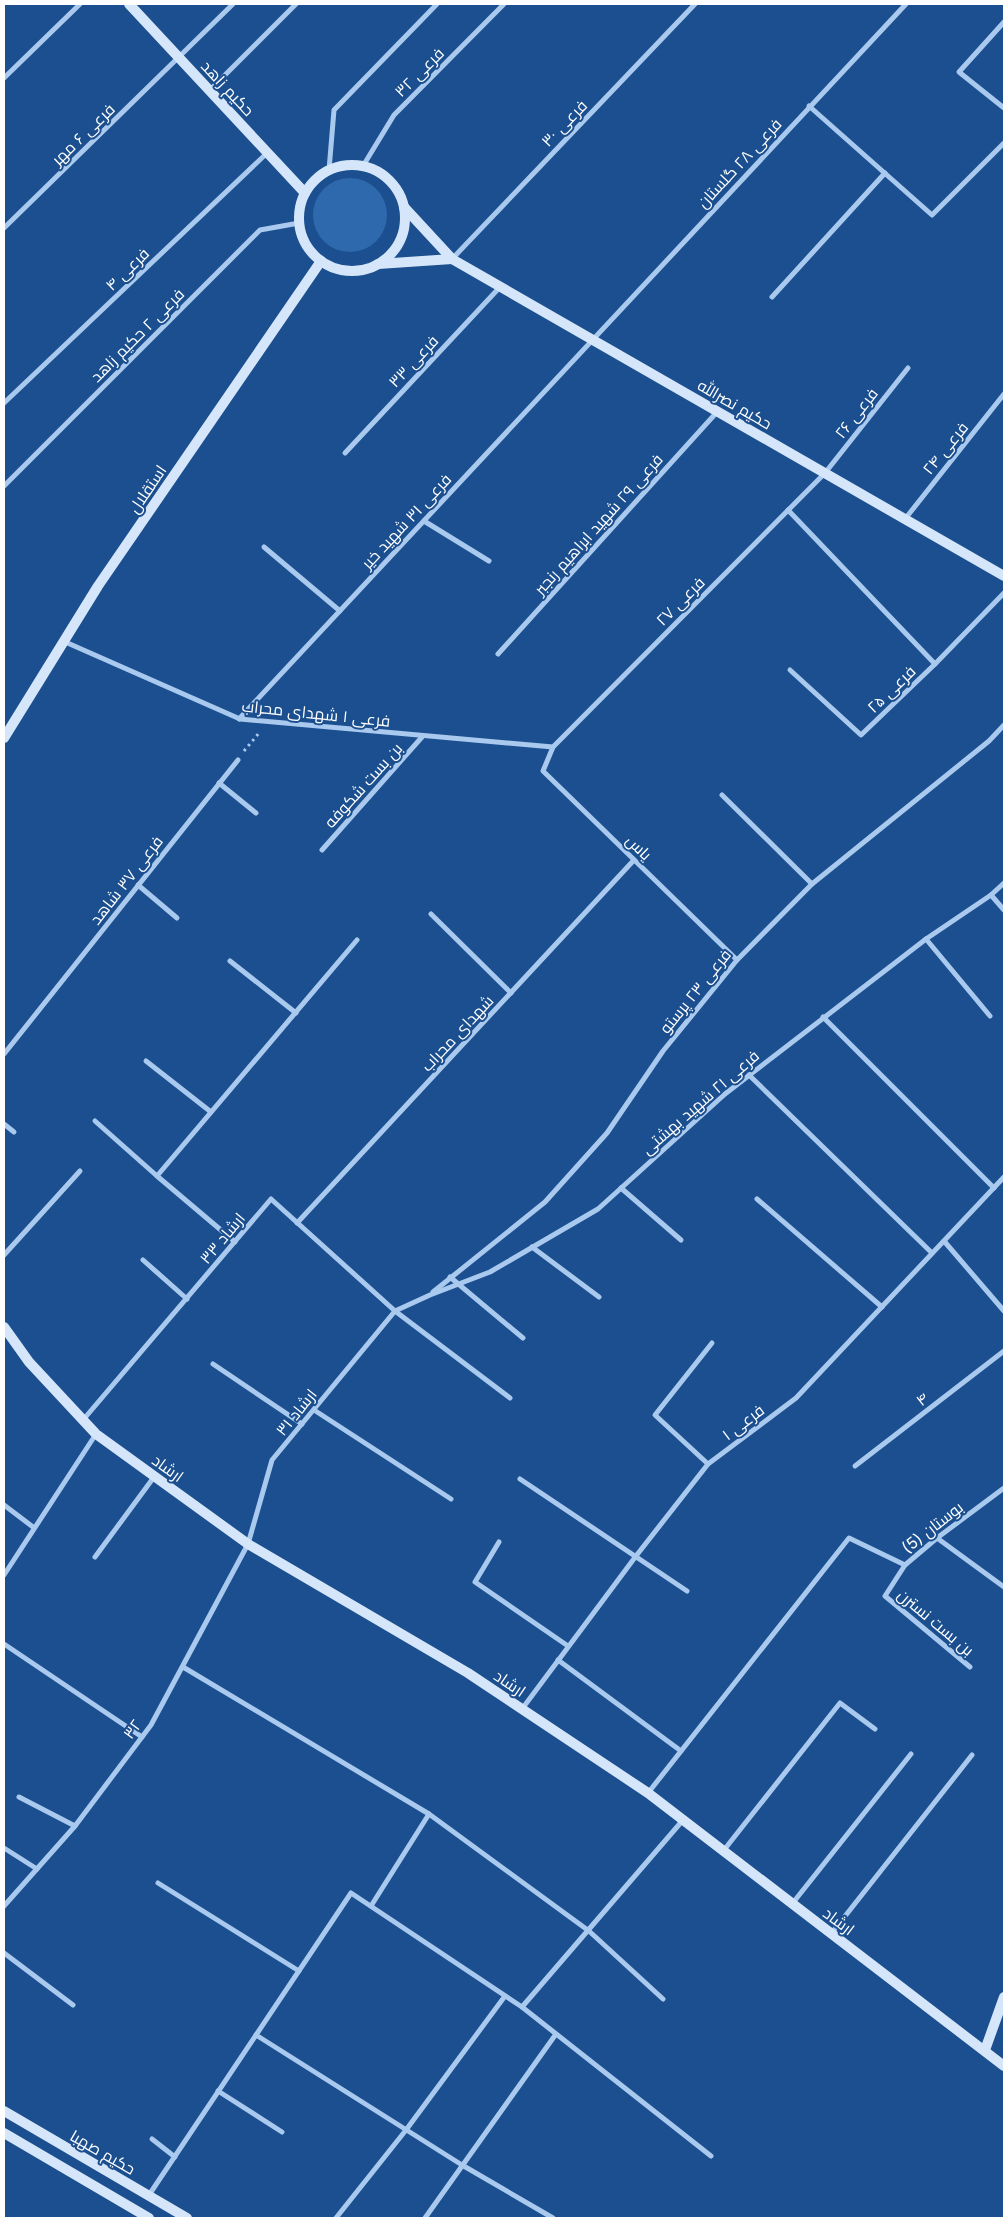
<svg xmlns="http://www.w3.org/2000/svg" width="1008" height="2222" viewBox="0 0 1008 2222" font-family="Inter,Cairo,sans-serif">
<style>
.green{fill:#2e69ad}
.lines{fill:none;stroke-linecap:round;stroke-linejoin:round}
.path{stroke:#a9c9ee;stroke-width:3;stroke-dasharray:2.5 4;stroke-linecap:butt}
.street{stroke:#a9c9ee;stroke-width:5}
.secondary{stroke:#d6e6fa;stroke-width:10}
.labels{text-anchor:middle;stroke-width:4;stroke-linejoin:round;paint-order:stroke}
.street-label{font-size:16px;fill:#fff;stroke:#1b4f8f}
</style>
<rect width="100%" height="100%" fill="#1b4f8f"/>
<circle class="green" cx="350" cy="215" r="37"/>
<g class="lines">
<polyline class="path" points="244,751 259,733"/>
<g class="street">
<polyline points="1004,22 959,72 1004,108"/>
<polyline points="4,78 80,4"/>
<polyline points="210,90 296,4"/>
<polyline points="809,106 932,215 1004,143"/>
<polyline points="363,166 394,115 504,4"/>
<polyline points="329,170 334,110 437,4"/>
<polyline points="4,228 233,4"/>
<polyline points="452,259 695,4"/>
<polyline points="772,297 885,173"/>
<polyline points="4,403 267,153"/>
<polyline points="345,453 500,287"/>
<polyline points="4,486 260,230 299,223"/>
<polyline points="788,510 935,664"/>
<polyline points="905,519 1004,394"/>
<polyline points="424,521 489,561"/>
<polyline points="264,547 340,611"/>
<polyline points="63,641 240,719 553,747"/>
<polyline points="498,654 717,412"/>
<polyline points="790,670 861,735 935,664 1004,593"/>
<polyline points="239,719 906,4"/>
<polyline points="219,783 256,813"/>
<polyline points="722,795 812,884"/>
<polyline points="322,850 422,737"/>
<polyline points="138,885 177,918"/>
<polyline points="991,895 1004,910"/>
<polyline points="431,914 511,993"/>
<polyline points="926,939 990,1016"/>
<polyline points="737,960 543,771 553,747 825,473 908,368"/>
<polyline points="230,961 296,1013"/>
<polyline points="823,1017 994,1188"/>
<polyline points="4,1054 238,760"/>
<polyline points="146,1061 211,1112"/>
<polyline points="749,1075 932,1253"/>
<polyline points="95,1121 157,1176"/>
<polyline points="4,1124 14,1132"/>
<polyline points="621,1188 681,1240"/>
<polyline points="757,1199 882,1307"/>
<polyline points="297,1223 634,860"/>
<polyline points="944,1241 1004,1311"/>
<polyline points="235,1242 157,1176 357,940"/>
<polyline points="532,1247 599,1297"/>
<polyline points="4,1255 80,1171"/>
<polyline points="143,1260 187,1299"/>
<polyline points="450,1277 523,1338"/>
<polyline points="433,1292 545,1202 607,1133 663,1051 737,960 812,884 989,741 1004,725"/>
<polyline points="213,1364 302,1424"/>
<polyline points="314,1410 451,1499"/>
<polyline points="83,1420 271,1199 395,1311 510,1398"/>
<polyline points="708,1464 655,1415 712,1343"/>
<polyline points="855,1466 1004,1351"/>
<polyline points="520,1479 687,1591"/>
<polyline points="4,1505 33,1527"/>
<polyline points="937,1538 1004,1587"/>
<polyline points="499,1542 475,1582 568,1646"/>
<polyline points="95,1557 154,1477"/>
<polyline points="4,1575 96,1434"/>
<polyline points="4,1644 142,1737"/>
<polyline points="558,1660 681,1751"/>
<polyline points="183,1667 429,1814 589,1931 663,1999"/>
<polyline points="970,1667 885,1596 905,1565 937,1538 1004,1488"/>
<polyline points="522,1709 636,1556 708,1464 796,1398 1004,1177"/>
<polyline points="648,1793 849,1538 905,1565"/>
<polyline points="19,1797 75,1826"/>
<polyline points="4,1848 37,1869"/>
<polyline points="724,1850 840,1703 875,1729"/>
<polyline points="158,1883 299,1971"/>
<polyline points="792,1904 911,1754"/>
<polyline points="4,1906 75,1826 151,1725 248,1544 272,1460 395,1311 430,1295 490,1272 598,1209 725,1094 926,939 991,895 1004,883"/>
<polyline points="371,1906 429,1814"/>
<polyline points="831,1934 972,1755"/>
<polyline points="4,1953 73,2005"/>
<polyline points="522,2007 683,1820"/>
<polyline points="256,2035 462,2165 553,2218"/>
<polyline points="218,2091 282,2132"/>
<polyline points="152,2139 175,2157"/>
<polyline points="149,2195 351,1893 522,2007 711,2156"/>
<polyline points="336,2218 406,2130 505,1996"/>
<polyline points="425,2218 556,2034"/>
</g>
<g class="secondary">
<polyline points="129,4 305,193"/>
<circle cx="352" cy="218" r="53"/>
<polyline points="404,207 452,259 1004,576"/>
<polyline points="378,264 452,259"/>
<polyline points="4,738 98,586 321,261"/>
<polyline points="4,1327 29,1362 96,1434 248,1544 468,1673 648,1793 1004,2066"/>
<polyline points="985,2050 1004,1997"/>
<polyline points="4,2111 187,2218"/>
<polyline points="4,2133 149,2218"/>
</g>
</g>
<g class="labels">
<g class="street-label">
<text transform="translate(419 72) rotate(-45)" y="6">فرعی ۳۲</text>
<text transform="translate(228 88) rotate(47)" y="6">حکیم زاهد</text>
<text transform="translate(564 123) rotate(-46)" y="6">فرعی ۳۰</text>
<text transform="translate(83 134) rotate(-44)" y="6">فرعی ۶ مهر</text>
<text transform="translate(739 163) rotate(-47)" y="6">فرعی ۲۸ گلستان</text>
<text transform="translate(127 269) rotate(-44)" y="6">فرعی ۴</text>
<text transform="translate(137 335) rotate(-45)" y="6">فرعی ۲ حکیم زاهد</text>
<text transform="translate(413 361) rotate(-47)" y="6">فرعی ۳۳</text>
<text transform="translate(735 404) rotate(30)" y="6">حکیم نصرالله</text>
<text transform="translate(856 413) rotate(-52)" y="6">فرعی ۲۶</text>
<text transform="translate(945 448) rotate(-51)" y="6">فرعی ۲۴</text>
<text transform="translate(147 489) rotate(-56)" y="6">استقلال</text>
<text transform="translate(406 521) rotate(-47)" y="6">فرعی ۳۱ شهید خیر</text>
<text transform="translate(598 524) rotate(-48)" y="6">فرعی ۲۹ شهید ابراهیم رنجبر</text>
<text transform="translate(680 601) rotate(-45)" y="6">فرعی ۲۷</text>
<text transform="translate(891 689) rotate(-44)" y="6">فرعی ۲۵</text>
<text transform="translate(316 713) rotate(6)" y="6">فرعی ۱ شهدای محراب</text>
<text transform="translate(363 785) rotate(-48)" y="6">بن بست شکوفه</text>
<text transform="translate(639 847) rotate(44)" y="6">یاس</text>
<text transform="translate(126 880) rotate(-52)" y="6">فرعی ۳۷ شاهد</text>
<text transform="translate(695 991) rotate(-51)" y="6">فرعی ۲۳ پرستو</text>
<text transform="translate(457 1033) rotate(-47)" y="6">شهدای محراب</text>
<text transform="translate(700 1102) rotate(-41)" y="6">فرعی ۲۱ شهید بهشتی</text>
<text transform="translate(222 1238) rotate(-50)" y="6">ارشاد ۳۳</text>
<text transform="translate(922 1399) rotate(-38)" y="6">۴</text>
<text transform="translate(296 1412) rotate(-51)" y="6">ارشاد ۳۱</text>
<text transform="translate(743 1422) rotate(-37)" y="6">فرعی ۱</text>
<text transform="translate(168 1468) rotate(36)" y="6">ارشاد</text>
<text transform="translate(932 1527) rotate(-38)" y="6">بوستان (5)</text>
<text transform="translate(936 1622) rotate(40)" y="6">بن بست نسترن</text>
<text transform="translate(510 1683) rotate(34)" y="6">ارشاد</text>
<text transform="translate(132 1729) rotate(-54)" y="6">۳۲</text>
<text transform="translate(839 1921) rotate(37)" y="6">ارشاد</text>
<text transform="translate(103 2152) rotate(30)" y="6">حکیم صهبا</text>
</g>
</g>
<rect width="1008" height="2222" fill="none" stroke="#ffffff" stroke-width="10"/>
</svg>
